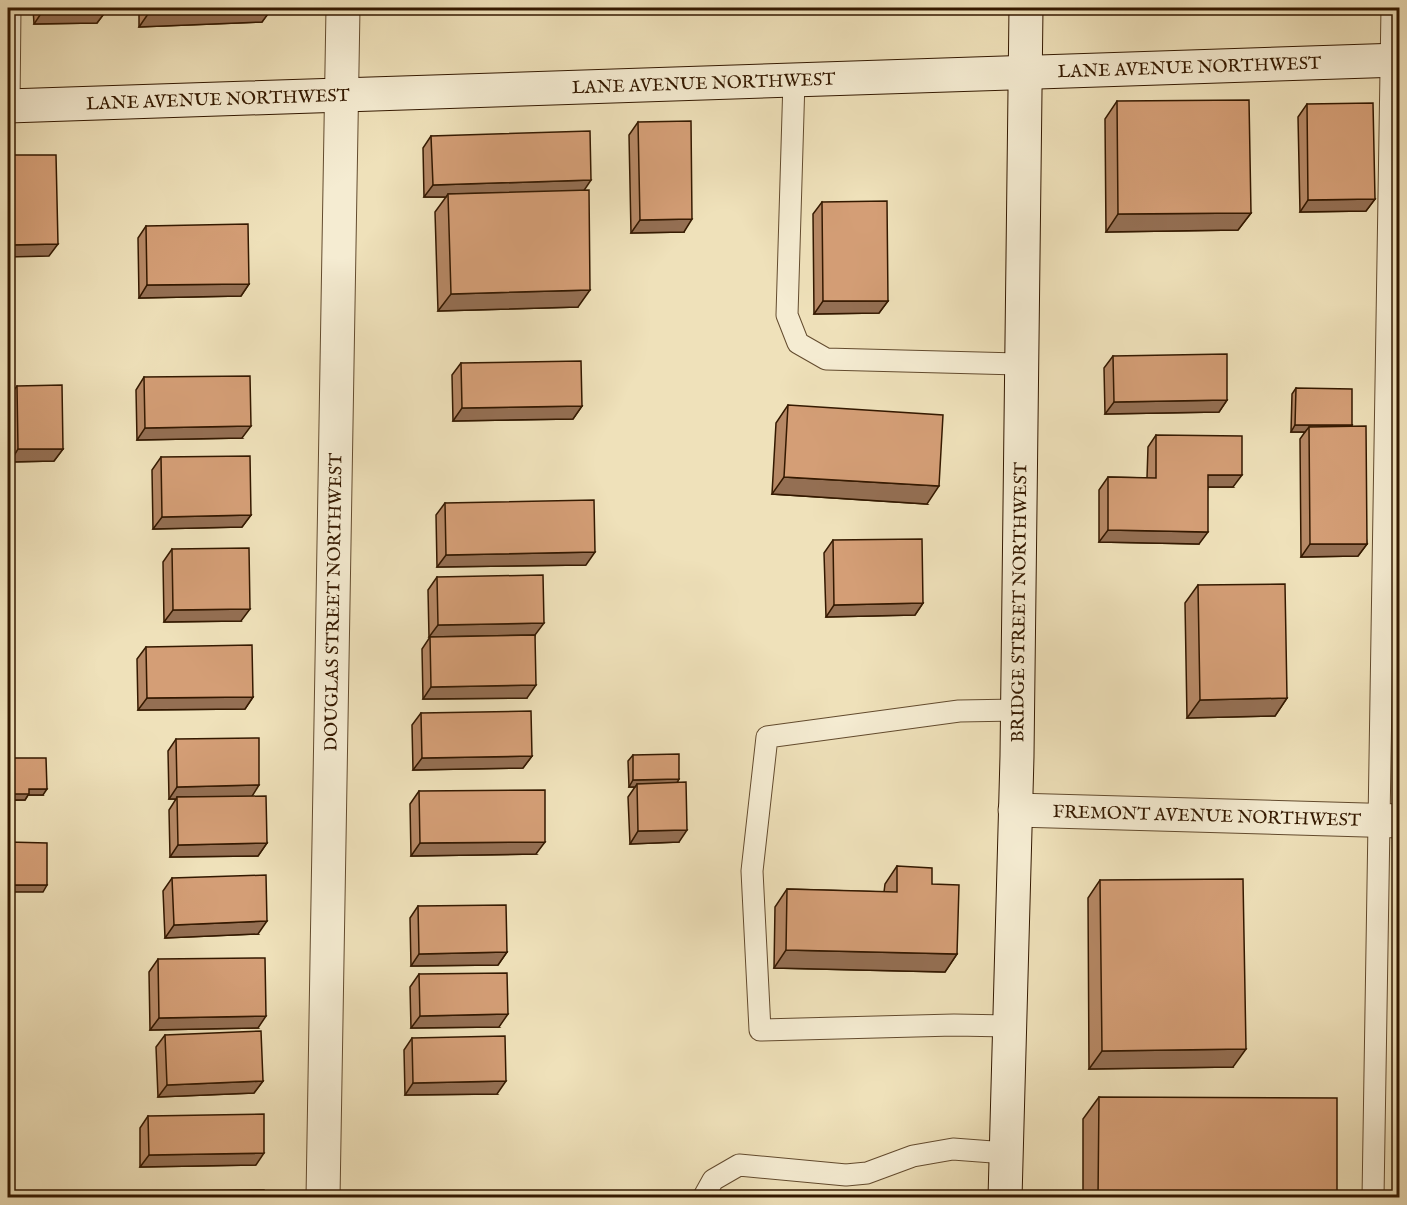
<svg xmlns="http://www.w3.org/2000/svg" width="1407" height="1205" viewBox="0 0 1407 1205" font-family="'IM FELL English',serif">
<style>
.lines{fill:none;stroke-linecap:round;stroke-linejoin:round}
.lane-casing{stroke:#634b2e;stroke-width:23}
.street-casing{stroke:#634b2e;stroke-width:35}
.secondary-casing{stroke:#341900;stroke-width:35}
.lane{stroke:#f5ecd2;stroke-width:21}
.street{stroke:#f5ecd2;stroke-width:33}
.secondary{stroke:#f5ecd2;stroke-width:33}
.wall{fill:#b68865;stroke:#341900;stroke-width:1.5}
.shaded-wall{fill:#946f53;stroke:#341900;stroke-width:1.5}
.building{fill:#d49e76;stroke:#341900;stroke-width:1.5}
.labels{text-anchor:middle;stroke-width:4.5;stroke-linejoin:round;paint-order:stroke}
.street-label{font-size:18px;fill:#341900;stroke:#f5ecd2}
</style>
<rect width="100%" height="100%" fill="#efe1ba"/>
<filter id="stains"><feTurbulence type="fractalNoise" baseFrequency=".00333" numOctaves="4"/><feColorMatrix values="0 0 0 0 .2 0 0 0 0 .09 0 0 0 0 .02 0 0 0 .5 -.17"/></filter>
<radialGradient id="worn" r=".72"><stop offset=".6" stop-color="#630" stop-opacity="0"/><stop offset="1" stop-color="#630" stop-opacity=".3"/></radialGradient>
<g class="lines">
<defs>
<g id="lane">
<polyline points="794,80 787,315 798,343 826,359 1021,364"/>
<polyline points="9,106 10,8"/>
<polyline points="1009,1026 954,1025 760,1030 752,871 767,737 959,711 1017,710"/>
<polyline points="703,1198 713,1180 739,1165 846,1175 867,1173 913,1156 953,1149 1006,1153"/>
<polyline points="1373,1198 1392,8"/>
</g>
<g id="street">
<path id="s1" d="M1015,810l385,11"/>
<path id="s2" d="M323,1198l20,-1190"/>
</g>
<g id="secondary">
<path id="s3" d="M8,106l1392,-46"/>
<path id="s4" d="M1005,1198l12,-442 9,-748"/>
</g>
</defs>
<use href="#lane" class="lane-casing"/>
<use href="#street" class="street-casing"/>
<use href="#secondary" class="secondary-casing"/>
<use href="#lane" class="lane"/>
<use href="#street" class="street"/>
<use href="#secondary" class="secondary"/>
</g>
<g class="wall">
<polygon points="33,8 106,8 106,11 97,23 34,24"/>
<polygon points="139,8 271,8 262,22 139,27"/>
<polygon points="1117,101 1251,213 1238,230 1106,232 1105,119"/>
<polygon points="1307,104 1375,199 1366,211 1300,212 1298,117"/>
<polygon points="638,122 684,232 631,233 629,135"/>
<polygon points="431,136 584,190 578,307 438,311 435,212 446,197 424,197 423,148"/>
<polygon points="822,202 888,301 879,313 814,314 813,214"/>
<polygon points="146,226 249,284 241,296 139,298 138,238"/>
<polygon points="1113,356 1227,400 1219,412 1105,414 1104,368"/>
<polygon points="461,363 582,406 573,419 453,421 452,375"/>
<polygon points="144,377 242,438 137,440 136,390"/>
<polygon points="17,386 63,449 54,461 10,462 8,398"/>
<polygon points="1296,388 1352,425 1351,427 1367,544 1358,556 1301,557 1300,439 1305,432 1291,432 1292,394"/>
<polygon points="788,405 927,504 772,494 776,423"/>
<polygon points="1156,435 1233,487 1208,487 1199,544 1099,542 1099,490 1108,477 1147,478 1148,447"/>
<polygon points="161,457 251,515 242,527 153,529 152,470"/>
<polygon points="445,503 586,565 437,567 436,515"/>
<polygon points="833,540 923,603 915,615 826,617 824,553"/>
<polygon points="172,549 241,621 164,622 163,562"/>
<polygon points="437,577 535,635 527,698 423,699 422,649 430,637 429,637 428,590"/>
<polygon points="1198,585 1287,698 1275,716 1187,718 1185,603"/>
<polygon points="146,647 253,697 245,709 138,710 137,659"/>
<polygon points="421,713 532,756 523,768 413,770 412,725"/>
<polygon points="176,739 252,796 267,843 258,856 170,857 169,810 176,799 169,799 168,751"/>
<polygon points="633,755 679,779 677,783 679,842 630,844 628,797 635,787 629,787 628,761"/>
<polygon points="11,758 43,795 28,795 25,800 8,800 8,763"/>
<polygon points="419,791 536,854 411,856 410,804"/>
<polygon points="897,866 932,884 957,954 945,972 774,968 775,907 787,889 884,892 885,884"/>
<polygon points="172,878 258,934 165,938 163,891"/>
<polygon points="1100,880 1233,1067 1089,1069 1088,898"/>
<polygon points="418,906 507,952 498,965 411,966 410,918"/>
<polygon points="158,959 258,1028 150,1030 149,972"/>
<polygon points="419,974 499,1027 411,1028 410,987"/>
<polygon points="165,1035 263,1081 254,1093 158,1097 156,1047"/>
<polygon points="412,1038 497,1094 405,1095 404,1050"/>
<polygon points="1099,1097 1337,1197 1083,1197 1083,1119"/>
<polygon points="148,1116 256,1165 140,1167 140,1128"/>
</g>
<g class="shaded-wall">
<polygon points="441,8 536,8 534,11 437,13"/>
<polygon points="703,8 750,8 749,9 701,10"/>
<polygon points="271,10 262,22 139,27 148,14"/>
<polygon points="106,11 97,23 34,24 42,12"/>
<polygon points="591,180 583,192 448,194 446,197 424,197 433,185"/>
<polygon points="1375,199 1366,211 1300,212 1308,200"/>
<polygon points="1251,213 1238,230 1106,232 1118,214"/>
<polygon points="692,219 684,232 631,233 640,220"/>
<polygon points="58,244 49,256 8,257 8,245"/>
<polygon points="249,284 241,296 139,298 147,285"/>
<polygon points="590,290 578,307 438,311 451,294"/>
<polygon points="823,301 888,301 879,313 814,314"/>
<polygon points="1227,400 1219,412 1105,414 1114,402"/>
<polygon points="582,406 573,419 453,421 462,408"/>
<polygon points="1295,425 1352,425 1347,432 1309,427 1305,432 1291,432"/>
<polygon points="251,426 242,438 137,440 145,428"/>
<polygon points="18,449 63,449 54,461 10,462"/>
<polygon points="1208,475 1242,475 1233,487 1200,487"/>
<polygon points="784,477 939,486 927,504 772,494"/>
<polygon points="251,515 242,527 153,529 162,517"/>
<polygon points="1108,530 1208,532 1199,544 1099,542"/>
<polygon points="1310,544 1367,544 1358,556 1301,557"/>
<polygon points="595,552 586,565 437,567 446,555"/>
<polygon points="923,603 915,615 826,617 834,605"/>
<polygon points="250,609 241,621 164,622 173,610"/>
<polygon points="544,623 535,635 429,637 438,625"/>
<polygon points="536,685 527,698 423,699 431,687"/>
<polygon points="253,697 245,709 138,710 147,698"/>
<polygon points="1287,698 1275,716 1187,718 1200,700"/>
<polygon points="532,756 523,768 413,770 422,758"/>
<polygon points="679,779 675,786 637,784 635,787 629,787 633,780"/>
<polygon points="259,785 251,798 177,797 176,799 169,799 177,787"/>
<polygon points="29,789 47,789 43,795 28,795 25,800 8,800 12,794"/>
<polygon points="687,830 679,842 630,844 638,831"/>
<polygon points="545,842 536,854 411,856 420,843"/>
<polygon points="267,843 258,856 170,857 178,845"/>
<polygon points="8,885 47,885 43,892 8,892"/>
<polygon points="267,921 258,934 165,938 174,925"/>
<polygon points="786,950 957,954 945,972 774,968"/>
<polygon points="507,952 498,965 411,966 419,954"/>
<polygon points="508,1014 499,1027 411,1028 420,1016"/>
<polygon points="266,1016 258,1028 150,1030 159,1018"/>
<polygon points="1246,1049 1233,1067 1089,1069 1102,1051"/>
<polygon points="263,1081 254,1093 158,1097 167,1085"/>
<polygon points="506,1081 497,1094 405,1095 413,1083"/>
<polygon points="264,1153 256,1165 140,1167 149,1155"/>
</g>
<g class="building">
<polygon points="42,8 106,8 106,11 42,12"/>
<polygon points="148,8 271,8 271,10 148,14"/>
<polygon points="1249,100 1251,213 1118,214 1117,101"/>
<polygon points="1373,103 1375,199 1308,200 1307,104"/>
<polygon points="691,121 692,219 640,220 638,122"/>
<polygon points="590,131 591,180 433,185 431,136"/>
<polygon points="8,155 56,155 58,244 8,245"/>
<polygon points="589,190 590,290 451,294 448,194"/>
<polygon points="887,201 888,301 823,301 822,202"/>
<polygon points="248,224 249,284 147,285 146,226"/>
<polygon points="1227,354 1227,400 1114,402 1113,356"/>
<polygon points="581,361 582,406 462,408 461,363"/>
<polygon points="250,376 251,426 145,428 144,377"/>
<polygon points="62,385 63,449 18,449 17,386"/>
<polygon points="1296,388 1352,389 1352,425 1295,425"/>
<polygon points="788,405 943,415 939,486 784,477"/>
<polygon points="1366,426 1367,544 1310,544 1309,427"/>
<polygon points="1156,435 1242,436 1242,475 1208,475 1208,532 1108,530 1108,477 1156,478"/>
<polygon points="250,456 251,515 162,517 161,457"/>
<polygon points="594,500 595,552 446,555 445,503"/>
<polygon points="922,539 923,603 834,605 833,540"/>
<polygon points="249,548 250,609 173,610 172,549"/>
<polygon points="543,575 544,623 438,625 437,577"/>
<polygon points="1285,584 1287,698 1200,700 1198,585"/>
<polygon points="535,635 536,685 431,687 430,637"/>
<polygon points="252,645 253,697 147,698 146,647"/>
<polygon points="531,711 532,756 422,758 421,713"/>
<polygon points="259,738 259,785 177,787 176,739"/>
<polygon points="679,754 679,779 633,780 633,755"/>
<polygon points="11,758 46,758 47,789 29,789 29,794 12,794"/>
<polygon points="686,782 687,830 638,831 637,784"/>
<polygon points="545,790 545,842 420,843 419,791"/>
<polygon points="266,796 267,843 178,845 177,797"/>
<polygon points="8,842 47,843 47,885 8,885"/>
<polygon points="897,866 932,868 932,884 959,885 957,954 786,950 787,889 897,892"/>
<polygon points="266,875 267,921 174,925 172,878"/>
<polygon points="1243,879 1246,1049 1102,1051 1100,880"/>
<polygon points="506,905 507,952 419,954 418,906"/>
<polygon points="265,958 266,1016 159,1018 158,959"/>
<polygon points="507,973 508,1014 420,1016 419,974"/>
<polygon points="261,1031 263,1081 167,1085 165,1035"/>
<polygon points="505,1036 506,1081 413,1083 412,1038"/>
<polygon points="1099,1097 1337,1098 1337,1197 1098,1197"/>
<polygon points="264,1114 264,1153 149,1155 148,1116"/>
<polygon points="264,1190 264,1197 163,1197 163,1191"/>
</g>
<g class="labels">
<g class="street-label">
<text dy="6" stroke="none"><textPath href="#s3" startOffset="1182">LANE AVENUE NORTHWEST</textPath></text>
<text dy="6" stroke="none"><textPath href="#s3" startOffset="696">LANE AVENUE NORTHWEST</textPath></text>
<text dy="6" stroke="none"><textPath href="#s3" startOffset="210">LANE AVENUE NORTHWEST</textPath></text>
<text dy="6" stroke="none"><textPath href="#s2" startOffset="596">DOUGLAS STREET NORTHWEST</textPath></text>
<text dy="6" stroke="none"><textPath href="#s4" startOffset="596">BRIDGE STREET NORTHWEST</textPath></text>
<text dy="6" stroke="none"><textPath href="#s1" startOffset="192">FREMONT AVENUE NORTHWEST</textPath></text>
</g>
</g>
<rect width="1407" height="1205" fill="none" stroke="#efe1ba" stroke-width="30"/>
<rect x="9" y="9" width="1389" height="1187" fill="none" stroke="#341900" stroke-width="3"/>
<rect x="15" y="15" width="1377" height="1175" fill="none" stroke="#341900" stroke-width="1.5"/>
<rect width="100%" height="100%" filter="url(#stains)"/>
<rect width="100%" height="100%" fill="url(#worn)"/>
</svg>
